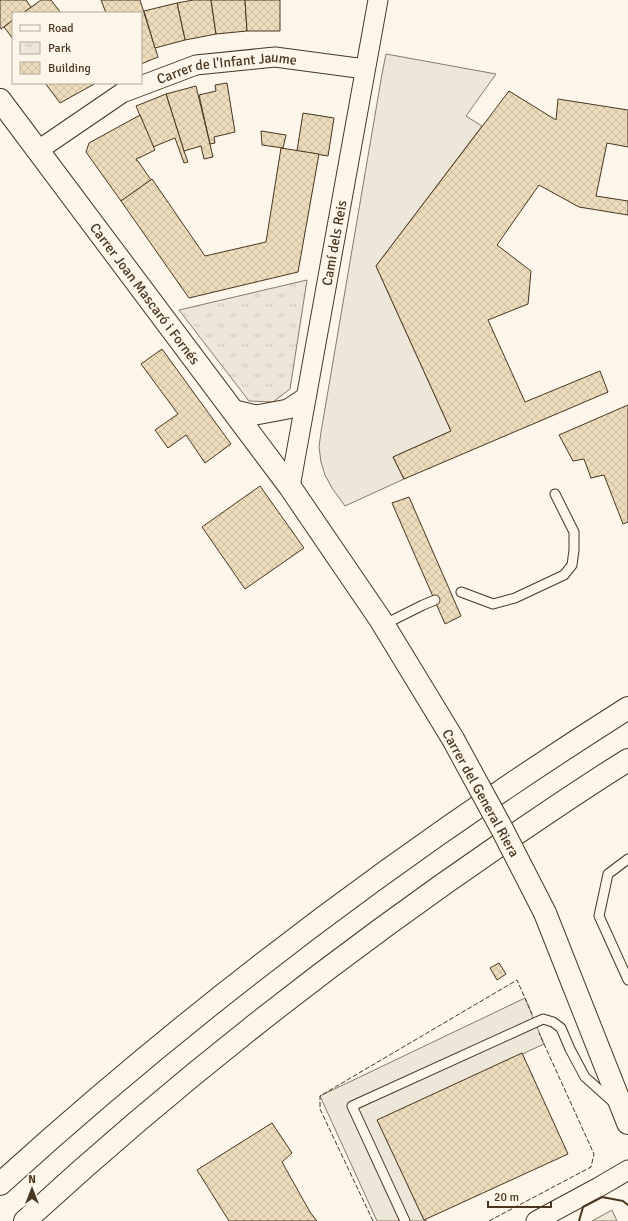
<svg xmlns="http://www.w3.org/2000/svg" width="628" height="1221" viewBox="0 0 628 1221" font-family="Signika,sans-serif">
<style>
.park{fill:url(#park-tufts);stroke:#887966}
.parking{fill:#ede7d9;stroke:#887966}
.building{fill:url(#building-cross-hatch);stroke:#4a3520}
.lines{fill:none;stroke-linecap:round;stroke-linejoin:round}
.lane-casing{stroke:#4a3520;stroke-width:11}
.street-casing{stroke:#4a3520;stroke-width:21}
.secondary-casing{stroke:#4a3520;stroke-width:24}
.highway-casing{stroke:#4a3520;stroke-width:24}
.lane{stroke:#fbf6e9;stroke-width:9}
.street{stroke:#fbf6e9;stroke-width:19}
.secondary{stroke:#fbf6e9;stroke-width:22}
.highway{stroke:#fbf6e9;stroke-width:22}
.secondary-bridge-casing{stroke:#4a3520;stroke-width:24;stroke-linecap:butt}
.secondary-bridge{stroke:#fbf6e9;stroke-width:22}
.fence{stroke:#4a3520;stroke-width:1;stroke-dasharray:5 2;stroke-linecap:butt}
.wall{stroke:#4a3520;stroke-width:2}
.labels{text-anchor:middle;stroke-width:3;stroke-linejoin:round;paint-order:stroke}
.street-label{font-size:14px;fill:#4a3520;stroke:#fbf6e9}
</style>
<defs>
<pattern id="park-tufts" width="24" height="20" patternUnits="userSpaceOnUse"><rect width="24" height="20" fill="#ede6d9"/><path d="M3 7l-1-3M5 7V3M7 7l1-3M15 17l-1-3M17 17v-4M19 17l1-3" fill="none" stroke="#cdc6ba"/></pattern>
<pattern id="building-cross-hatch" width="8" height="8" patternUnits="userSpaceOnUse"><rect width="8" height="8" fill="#ecdcbc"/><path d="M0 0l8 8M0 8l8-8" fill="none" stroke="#ccbda1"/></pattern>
</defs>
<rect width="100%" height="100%" fill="#fbf6e9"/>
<polygon class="park" points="307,280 290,389 273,402 249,401 179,310"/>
<g class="parking">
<polygon points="386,54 496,74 466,116 482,126 376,266 451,431 393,457 404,479 345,506 332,488 325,475 321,462 319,447 321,432 382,74"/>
<polygon points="525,998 544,1044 378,1120 424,1220 427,1221 377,1221 320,1096"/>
<polygon points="612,1210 617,1221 592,1221"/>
</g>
<g class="building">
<polygon points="0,0 26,0 31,7 23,13 13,13 13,20 1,29 0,27"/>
<polygon points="41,0 51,0 61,13 23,13"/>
<polygon points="101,0 140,0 158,57 141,64 141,13 106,13"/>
<polygon points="193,0 211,0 216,34 185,40 177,3"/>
<polygon points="211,0 245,0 247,31 216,34"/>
<polygon points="245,0 280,0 280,31 247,31"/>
<polygon points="177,3 185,40 155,48 144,11"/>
<polygon points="13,20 13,39 4,27"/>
<polygon points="45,83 96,83 60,103"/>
<polygon points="227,83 235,132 214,137 215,143 210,144 199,95 216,91 215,85"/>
<polygon points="196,86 213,157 204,159 201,146 184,151 166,94"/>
<polygon points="509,91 556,120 558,99 628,110 628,147 607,143 596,196 628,201 628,215 579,207 539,185 497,245 531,271 528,304 488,320 525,402 600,371 608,392 404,479 393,457 451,431 376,266"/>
<polygon points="166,94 184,151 188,162 184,163 175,138 153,147 136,106"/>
<polygon points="303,113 334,118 328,156 297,151"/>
<polygon points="140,115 155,150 139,158 137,158 136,160 138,161 151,180 121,201 86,152 89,143"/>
<polygon points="261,131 286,135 283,148 262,145"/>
<polygon points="281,148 319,154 298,272 189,298 121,201 152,179 205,256 266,242"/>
<polygon points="162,349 231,444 205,463 186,435 168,448 155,430 178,414 141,364"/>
<polygon points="628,405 628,522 623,524 604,475 591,478 584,459 573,461 559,435"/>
<polygon points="260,486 304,548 245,589 202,527"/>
<polygon points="409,497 461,616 445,624 392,503"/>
<polygon points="499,963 506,974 497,980 490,968"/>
<polygon points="522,1053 568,1154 424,1220 377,1120"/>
<polygon points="272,1123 292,1153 282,1162 310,1212 317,1221 229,1221 197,1170"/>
</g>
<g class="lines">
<defs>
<g id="lane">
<polyline points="461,592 493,604 515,598 564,575 572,565 574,550 574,532 555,494"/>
<polyline points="383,625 423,605 435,600"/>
<polyline points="628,859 608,874 599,916 628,980"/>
<polyline points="405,1221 352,1106 543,1019 553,1022 561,1028 570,1049 585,1077 614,1103"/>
</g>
<g id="street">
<path id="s1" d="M37,151l85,-58 74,-28 79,-8 90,12"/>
<polyline points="231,409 256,415 288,409 306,397"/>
<path id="s2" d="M290,487l88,-487"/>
<polyline points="536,1221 599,1187 628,1170"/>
</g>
<g id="secondary">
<path id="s3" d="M0,100l290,387 90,132 73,120"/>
<polyline points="545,913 628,1123"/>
</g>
<g id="highway">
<path d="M0,1184c195,-177 405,-335 628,-476"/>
<path d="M25,1221c150,-138 311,-264 479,-379 41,-28 82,-56 124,-82"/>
</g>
</defs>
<use href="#lane" class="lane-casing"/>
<use href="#street" class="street-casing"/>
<use href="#secondary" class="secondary-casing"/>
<use href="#highway" class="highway-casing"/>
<use href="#lane" class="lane"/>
<use href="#street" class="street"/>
<use href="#secondary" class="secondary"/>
<use href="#highway" class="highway"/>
<defs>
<polyline id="secondary-bridge" points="453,739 502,829 545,913"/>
</defs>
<use href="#secondary-bridge" class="secondary-bridge-casing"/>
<use href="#secondary-bridge" class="secondary-bridge"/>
<g class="fence">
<polyline points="373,1221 320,1109 320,1096 517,980 532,1014"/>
<polyline points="489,1221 591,1167 594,1154 539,1033"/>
</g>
<polyline class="wall" points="579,1221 583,1207 602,1197 623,1201 628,1205"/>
</g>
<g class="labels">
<g class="street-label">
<text dy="5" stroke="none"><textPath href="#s1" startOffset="212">Carrer de l'Infant Jaume</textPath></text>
<text dy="5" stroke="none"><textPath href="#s2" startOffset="248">Camí dels Reis</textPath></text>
<text dy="5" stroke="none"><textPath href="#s3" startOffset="242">Carrer Joan Mascaró i Fornés</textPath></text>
<text transform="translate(481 793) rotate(61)" y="5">Carrer del General Riera</text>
</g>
</g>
<rect x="12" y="12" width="130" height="72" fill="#fbf6e9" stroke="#b4a999"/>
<rect x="20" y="25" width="20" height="6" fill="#fbf6e9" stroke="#b4a999"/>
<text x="48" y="32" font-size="12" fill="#4a3520">Road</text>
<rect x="20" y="42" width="20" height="12" fill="url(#park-tufts)" stroke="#b4a999"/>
<text x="48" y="52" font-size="12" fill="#4a3520">Park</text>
<rect x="20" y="62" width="20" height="12" fill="url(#building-cross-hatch)" stroke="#b4a999"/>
<text x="48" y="72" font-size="12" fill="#4a3520">Building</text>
<g transform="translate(32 1189)" stroke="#fbf6e9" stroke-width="3" paint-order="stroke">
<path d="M0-3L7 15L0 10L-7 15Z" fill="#4a3520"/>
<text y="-6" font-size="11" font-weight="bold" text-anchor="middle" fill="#4a3520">N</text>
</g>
<path d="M488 1201v6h63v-6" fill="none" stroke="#4a3520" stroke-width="2"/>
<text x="494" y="1201" font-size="12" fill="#4a3520" stroke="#fbf6e9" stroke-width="3" paint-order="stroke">20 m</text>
</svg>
